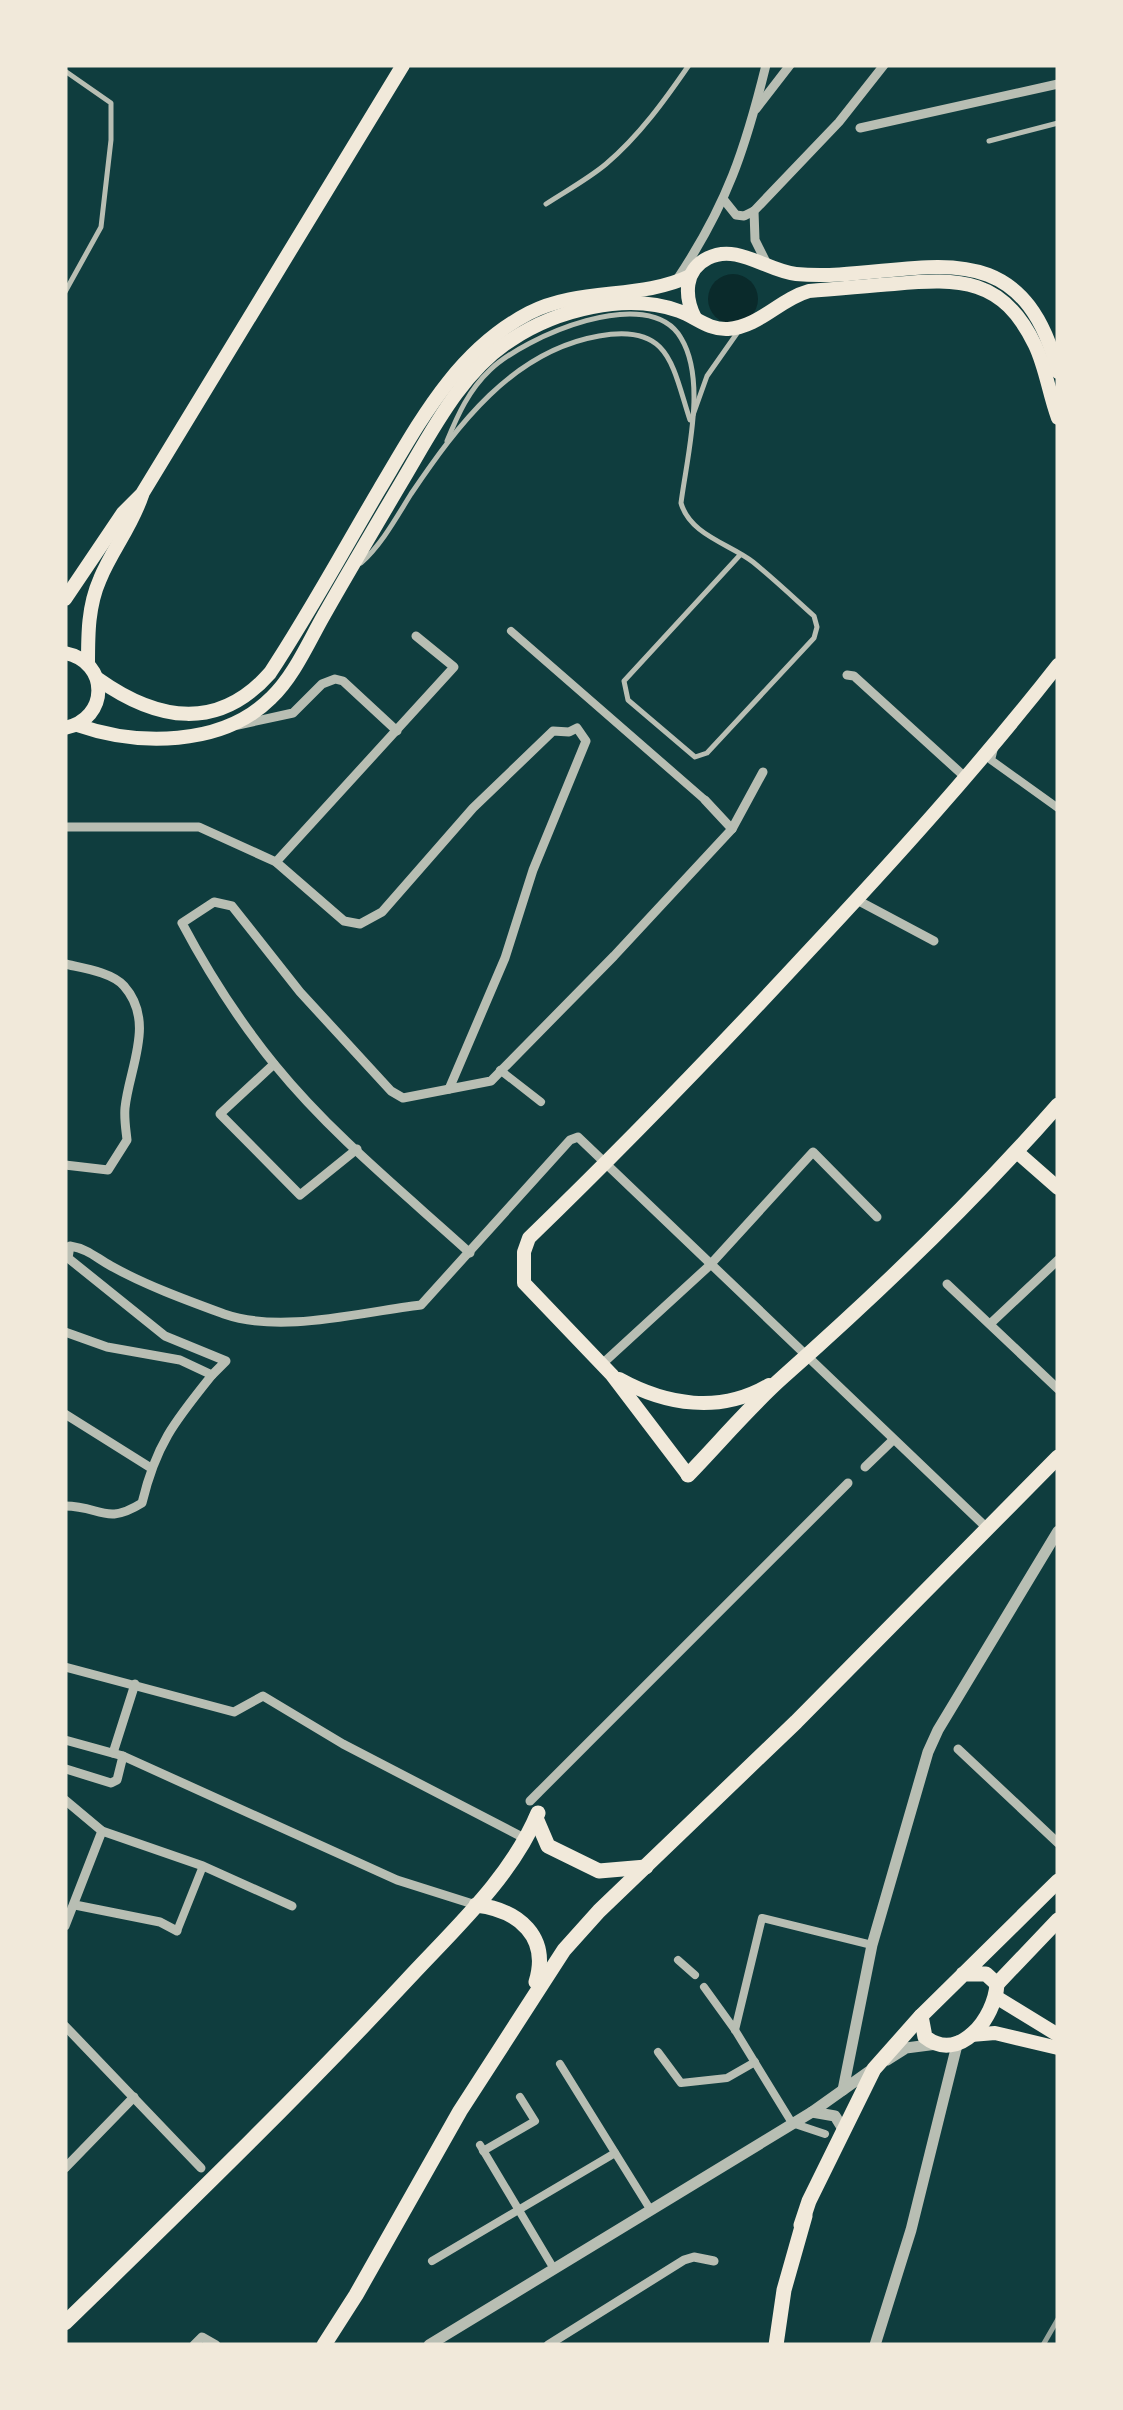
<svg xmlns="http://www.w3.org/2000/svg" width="1123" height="2410" viewBox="0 0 1123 2410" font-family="'Fira Sans',sans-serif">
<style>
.water{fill:#0a2a2b}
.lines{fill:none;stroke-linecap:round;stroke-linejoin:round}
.service{stroke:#b8beb3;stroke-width:5}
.pedestrian{stroke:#b8beb3;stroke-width:8}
.minor{stroke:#b8beb3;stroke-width:9}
.tertiary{stroke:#b8beb3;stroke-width:11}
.secondary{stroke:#f1e9da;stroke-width:14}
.primary{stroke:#f1e9da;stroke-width:15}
.rail{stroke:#97a49c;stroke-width:5}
</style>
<rect width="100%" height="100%" fill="#0f3d3e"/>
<circle class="water" cx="733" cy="299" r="25"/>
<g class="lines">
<g class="service">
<polyline points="65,71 111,103 111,140 101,227 65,292"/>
<polyline points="989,141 1058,123"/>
<path d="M546,204c20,-13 42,-25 60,-40 33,-28 59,-64 83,-99"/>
<polyline points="693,415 707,376 740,329"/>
<path d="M447,441c11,-27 22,-51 43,-71 34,-33 159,-88 191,-32 26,43 6,118 0,165 9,32 49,41 72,59 21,17 41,36 61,54l3,11 -3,11 -107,115 -12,4 -67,-57 -4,-19 116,-126"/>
<path d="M361,563c21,-19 35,-45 50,-69 46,-68 101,-143 188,-158 71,-13 73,29 91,84"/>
</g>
<g class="pedestrian">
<polyline points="511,631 705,800"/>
<polyline points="994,748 991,760 1058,808"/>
<polyline points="500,1070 541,1102"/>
<polyline points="177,1931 203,1866"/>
<polyline points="678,1960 695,1975"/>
<polyline points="704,1987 735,2030 792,2123 825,2134"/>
<polyline points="735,2030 762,1918 872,1945"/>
<polyline points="658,2052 681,2083 727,2078 755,2062"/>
<polyline points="560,2064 650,2209"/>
<polyline points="480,2145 554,2269"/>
<polyline points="483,2151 535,2121 520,2097"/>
<polyline points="432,2261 615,2153"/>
</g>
<g class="minor">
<polyline points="756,109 790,65"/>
<polyline points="860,128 1058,84"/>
<polyline points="724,200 736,215 744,216 754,211"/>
<polyline points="766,262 755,240 754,211 839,122 884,65"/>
<path d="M678,278c49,-74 67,-128 88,-213"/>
<polyline points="847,675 854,676 965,777"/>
<polyline points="238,725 293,713 322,684 335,679 343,681 397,731"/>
<polyline points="705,800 732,829"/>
<polyline points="65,827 199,827 276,862 344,921 360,924 382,912 473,808 553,731 569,732 577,728 586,741 533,870 505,958 449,1089"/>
<polyline points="276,862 454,667 416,636"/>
<polyline points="857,900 934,941"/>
<path d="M65,964c17,4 47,8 59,22 32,36 5,82 1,122 -1,11 1,22 2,32l-19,30 -43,-5"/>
<polyline points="274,1064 220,1114 300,1195 357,1149"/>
<path d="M470,1253c-66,-60 -138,-118 -195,-188 -35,-43 -67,-93 -93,-142l32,-21 18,4 68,86 91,99 12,7 88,-17 123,-125 118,-127 31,-57"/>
<polyline points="947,1284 1058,1389"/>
<polyline points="990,1324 1058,1260"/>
<path d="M65,1332l42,15 73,13 32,15 14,-14 -61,-25 -97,-78 2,-12c18,3 25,11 41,20 34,19 75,34 113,48 58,20 136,-2 197,-9l149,-165 8,-3 410,392"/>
<polyline points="601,1365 709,1266 813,1152 877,1217"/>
<polyline points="65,1414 151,1468"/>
<polyline points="865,1467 893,1440"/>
<path d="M65,1506c36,0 40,20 77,-3 14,-59 33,-82 70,-128"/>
<polyline points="65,1667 234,1712 263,1696 343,1744 526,1839"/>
<polyline points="65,1740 123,1756 397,1880 476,1905"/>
<polyline points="958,1749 1058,1843"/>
<polyline points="113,1753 135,1684"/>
<polyline points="66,1769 111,1783 117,1780 123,1756"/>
<polyline points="65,1800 102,1831 203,1866 292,1906"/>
<polyline points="530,1801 848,1483"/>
<polyline points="75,1905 160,1922 177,1931"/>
<polyline points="65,1926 102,1831"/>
<polyline points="65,2026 201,2168"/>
<polyline points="65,2168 134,2097"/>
<polyline points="194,2345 202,2337 216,2345"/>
<polyline points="548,2345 684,2260 694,2257 714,2261"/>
</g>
<g class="tertiary">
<polyline points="887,2060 906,2048 937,2044"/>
<polyline points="843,2090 872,1945 928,1752 938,1730 1058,1531"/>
<polyline points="812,2112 835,2116 843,2129 840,2135"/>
<polyline points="429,2345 812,2112 871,2070"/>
<polyline points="875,2345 911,2230 958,2041"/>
</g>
<g class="secondary">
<path d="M695,318c-11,-22 -11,-48 13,-60 29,-15 59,13 88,16 109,10 222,-60 262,98"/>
<polyline points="65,599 123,513 142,494 403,65"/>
<path d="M65,653c45,9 44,66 0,75"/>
<path d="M88,664c0,-30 0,-58 12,-85 12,-29 32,-53 42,-84"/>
<path d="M98,679c59,42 120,53 172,-6 39,-59 73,-122 109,-183 40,-67 77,-139 150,-177 51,-26 110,-13 161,-37"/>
<path d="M77,725c60,21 145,22 194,-27 23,-22 37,-55 53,-83 25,-44 51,-88 77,-132 30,-50 59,-110 110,-143 45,-30 115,-48 168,-29 17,6 29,19 49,18 31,-2 52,-30 81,-38 29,-2 57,-5 85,-7 66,-6 109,-6 141,61 11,23 14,49 23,73"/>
<polyline points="1017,1152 1058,1188"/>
<path d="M619,1379c47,26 101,35 150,6"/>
<path d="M688,1475l-76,-100 -88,-92v-31l5,-14c95,-92 186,-186 275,-282 88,-94 175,-190 254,-291"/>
<polyline points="996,1997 1058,2035"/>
<polyline points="971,2035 995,2033 1058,2048"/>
</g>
<g class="primary">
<path d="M688,1475c32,-33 62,-69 96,-99 96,-85 189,-174 274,-271"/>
<polyline points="536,1818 548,1846 599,1871 646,1867"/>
<path d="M476,1905c43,5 74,32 60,77"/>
<path d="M963,1974h23l11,10c-2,34 -38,80 -72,53l-4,-21 137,-135"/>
<polyline points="997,1984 1058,1920"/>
<polyline points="801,2225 809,2201 874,2069 921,2016"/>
<path d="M65,2323c115,-112 231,-224 341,-342 47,-51 105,-103 132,-168"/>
<polyline points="324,2345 356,2295 460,2111 564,1950 599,1911 796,1722 1058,1457"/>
<polyline points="776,2345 784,2290 805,2216"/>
</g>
<polyline class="rail" points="1043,2345 1058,2319"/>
</g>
<rect width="1123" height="2410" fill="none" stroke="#f1e9da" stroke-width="135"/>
</svg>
